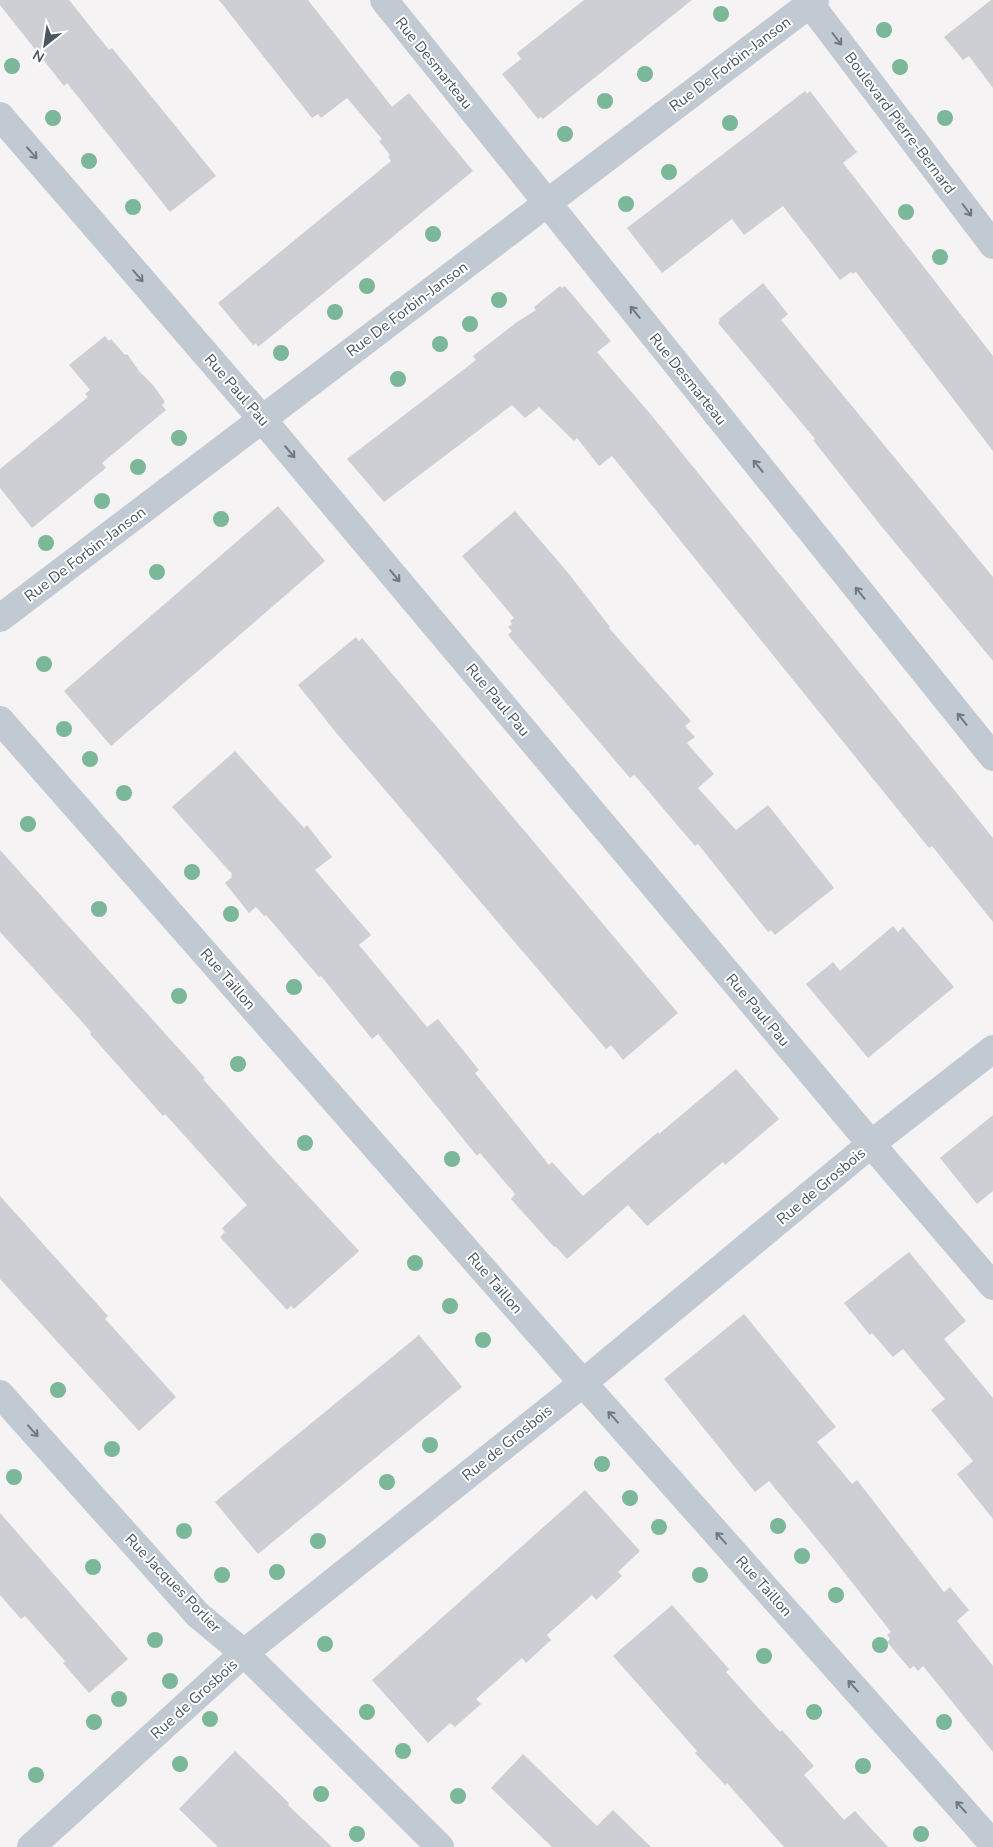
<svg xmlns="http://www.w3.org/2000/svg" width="993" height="1847" viewBox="0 0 993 1847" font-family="'Nunito Sans',sans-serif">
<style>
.building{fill:#cdcfd5}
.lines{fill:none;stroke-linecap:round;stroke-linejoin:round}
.street{stroke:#c1cad2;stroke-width:28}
.tree{fill:#7bb799}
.oneway{stroke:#6e7983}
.labels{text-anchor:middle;stroke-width:4;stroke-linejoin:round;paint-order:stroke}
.street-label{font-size:15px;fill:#4a5661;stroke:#fff}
</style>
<rect width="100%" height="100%" fill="#f5f3f3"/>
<g class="building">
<polygon points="0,0 69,0 109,50 112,48 216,176 170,212 67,83 64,86 0,5"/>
<polygon points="219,0 308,0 392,107 409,93 473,171 258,347 256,343 253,345 218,303 391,161 388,157 390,155 379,141 382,139 347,98 321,118 318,114 312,118"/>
<polygon points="584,0 692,0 543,119 541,117 538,119 502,74 521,59 517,53"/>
<polygon points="991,0 993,0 993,88 969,56 963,60 944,37"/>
<polygon points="805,91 807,94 810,91 857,152 843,163 993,356 993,451 856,272 853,274 851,272 840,280 783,206 744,235 732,219 662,273 627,228"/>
<polygon points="763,283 788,314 781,320 993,577 993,661 882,527 813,440 815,439 718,323 720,320 719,319"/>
<polygon points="560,286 562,288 565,286 611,341 597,352 652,416 993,838 993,922 932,846 929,848 612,456 599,466 577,438 574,441 539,407 525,418 512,405 384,502 347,459 476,360 473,356 517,322 536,310 534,307"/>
<polygon points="105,336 109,341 111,339 125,355 127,354 139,371 153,385 165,402 162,405 166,410 102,463 106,468 32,528 0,488 0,469 88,397 85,394 90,390 69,365"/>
<polygon points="278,506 325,561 111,746 64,691"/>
<polygon points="515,511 569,574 610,627 609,628 691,721 685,726 695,737 687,743 714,774 698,788 736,830 768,805 834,888 775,935 771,930 768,932 698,844 695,846 639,780 634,775 630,778 508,635 512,631 508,627 512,624 510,621 514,618 462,556"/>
<polygon points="356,637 359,641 362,638 678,1013 623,1060 611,1045 606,1049 338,735 298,685"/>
<polygon points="235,751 304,828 307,825 332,857 315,870 371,935 359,945 427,1027 438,1019 479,1070 475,1073 549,1165 552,1162 583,1196 658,1132 659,1134 736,1069 779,1119 725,1165 723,1162 647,1226 628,1205 567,1259 555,1246 554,1247 511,1199 515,1194 480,1153 477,1156 378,1034 372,1039 321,976 319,977 266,915 264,916 256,907 249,913 225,883 232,877 231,876 232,874 172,807"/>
<polygon points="0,850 205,1078 203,1079 271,1156 359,1251 294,1309 291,1306 287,1310 220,1237 225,1232 222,1228 247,1205 165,1114 163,1116 90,1034 91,1032 66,1004 0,932"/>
<polygon points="893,926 898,932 903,927 954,987 868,1058 806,984 833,962 840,971"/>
<polygon points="993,1115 993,1191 977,1204 940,1158"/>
<polygon points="0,1196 108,1316 105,1319 176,1397 139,1431 0,1279"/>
<polygon points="909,1252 966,1321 944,1339 993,1398 993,1519 957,1474 973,1461 931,1410 945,1399 903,1349 893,1357 872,1333 870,1335 844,1303"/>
<polygon points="744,1314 836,1427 817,1442 852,1484 857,1480 944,1592 950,1587 969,1610 957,1621 993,1666 993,1752 923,1666 918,1671 914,1666 910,1669 887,1642 890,1639 887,1635 891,1632 836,1562 769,1481 755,1492 664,1379"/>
<polygon points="419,1335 462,1387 258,1554 215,1502"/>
<polygon points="585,1490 640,1551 618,1572 622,1576 596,1600 592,1595 547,1635 551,1640 526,1663 522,1658 476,1699 481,1704 455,1727 450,1723 428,1743 372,1680"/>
<polygon points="0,1513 128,1659 89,1693 63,1663 65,1661 25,1616 21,1619 0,1595"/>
<polygon points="672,1605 729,1669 726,1672 780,1732 782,1730 814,1766 804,1775 844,1820 855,1811 888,1847 784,1847 727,1783 725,1785 695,1753 697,1751 613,1656"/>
<polygon points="235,1751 289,1803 288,1805 332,1847 218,1847 179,1809"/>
<polygon points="523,1754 597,1826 613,1810 651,1847 552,1847 491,1788"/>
</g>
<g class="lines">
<g class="street">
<polyline points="384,0 993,757"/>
<polyline points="807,0 993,245"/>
<polyline points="0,116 262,419 871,1144 993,1286"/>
<polyline points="0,618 815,0"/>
<polyline points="0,720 583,1383 993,1844"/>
<polyline points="0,1394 198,1615 244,1653 440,1847"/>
<polyline points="31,1847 244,1653 583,1383 871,1144 993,1049"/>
</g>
</g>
<g class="tree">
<circle cx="721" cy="14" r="8"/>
<circle cx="884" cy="30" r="8"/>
<circle cx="12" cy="66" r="8"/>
<circle cx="900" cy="67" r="8"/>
<circle cx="645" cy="74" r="8"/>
<circle cx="605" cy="101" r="8"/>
<circle cx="53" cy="118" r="8"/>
<circle cx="945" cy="118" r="8"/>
<circle cx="730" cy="123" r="8"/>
<circle cx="565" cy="134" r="8"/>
<circle cx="89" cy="161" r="8"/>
<circle cx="669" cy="172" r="8"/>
<circle cx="626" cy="204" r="8"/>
<circle cx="133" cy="207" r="8"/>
<circle cx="906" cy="212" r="8"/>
<circle cx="433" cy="234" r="8"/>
<circle cx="940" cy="257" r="8"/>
<circle cx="367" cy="286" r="8"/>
<circle cx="499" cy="300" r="8"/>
<circle cx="335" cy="312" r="8"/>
<circle cx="470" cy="324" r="8"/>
<circle cx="440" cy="344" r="8"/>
<circle cx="281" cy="353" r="8"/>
<circle cx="398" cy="379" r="8"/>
<circle cx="179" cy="438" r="8"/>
<circle cx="138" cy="467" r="8"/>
<circle cx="102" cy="501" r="8"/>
<circle cx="221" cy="519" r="8"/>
<circle cx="46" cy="543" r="8"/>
<circle cx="157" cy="572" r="8"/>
<circle cx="44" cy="664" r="8"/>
<circle cx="64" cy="729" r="8"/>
<circle cx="90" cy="759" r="8"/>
<circle cx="124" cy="793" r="8"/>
<circle cx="28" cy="824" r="8"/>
<circle cx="192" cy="872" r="8"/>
<circle cx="99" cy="909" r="8"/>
<circle cx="231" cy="914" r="8"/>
<circle cx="294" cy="987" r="8"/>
<circle cx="179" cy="996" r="8"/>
<circle cx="238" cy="1064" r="8"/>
<circle cx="305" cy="1143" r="8"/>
<circle cx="452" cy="1159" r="8"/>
<circle cx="415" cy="1263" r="8"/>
<circle cx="450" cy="1306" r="8"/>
<circle cx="483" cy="1340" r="8"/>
<circle cx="58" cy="1390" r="8"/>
<circle cx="430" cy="1445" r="8"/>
<circle cx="112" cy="1449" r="8"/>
<circle cx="602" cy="1464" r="8"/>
<circle cx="14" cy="1477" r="8"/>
<circle cx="387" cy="1482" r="8"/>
<circle cx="630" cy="1498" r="8"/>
<circle cx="778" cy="1526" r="8"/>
<circle cx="659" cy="1527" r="8"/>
<circle cx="184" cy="1531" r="8"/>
<circle cx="318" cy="1541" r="8"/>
<circle cx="802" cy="1556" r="8"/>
<circle cx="93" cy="1567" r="8"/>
<circle cx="277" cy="1572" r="8"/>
<circle cx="222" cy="1575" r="8"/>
<circle cx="700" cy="1575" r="8"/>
<circle cx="836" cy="1595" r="8"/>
<circle cx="155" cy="1640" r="8"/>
<circle cx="325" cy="1644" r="8"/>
<circle cx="880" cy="1645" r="8"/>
<circle cx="764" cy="1656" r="8"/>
<circle cx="170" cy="1681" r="8"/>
<circle cx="119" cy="1699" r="8"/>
<circle cx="367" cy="1712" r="8"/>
<circle cx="814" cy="1712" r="8"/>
<circle cx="210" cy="1719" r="8"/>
<circle cx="94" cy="1722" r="8"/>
<circle cx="944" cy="1722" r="8"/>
<circle cx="403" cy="1751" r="8"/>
<circle cx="180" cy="1764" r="8"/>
<circle cx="863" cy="1766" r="8"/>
<circle cx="36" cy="1775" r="8"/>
<circle cx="321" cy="1794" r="8"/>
<circle cx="458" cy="1796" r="8"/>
<circle cx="357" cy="1834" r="8"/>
<circle cx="921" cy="1834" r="8"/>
</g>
<defs><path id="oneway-shaft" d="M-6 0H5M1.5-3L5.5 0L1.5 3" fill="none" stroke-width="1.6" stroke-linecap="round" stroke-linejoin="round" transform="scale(1.25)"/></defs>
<g class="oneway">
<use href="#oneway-shaft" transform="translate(837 39) rotate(53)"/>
<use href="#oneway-shaft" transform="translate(32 153) rotate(49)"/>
<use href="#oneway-shaft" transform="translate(967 210) rotate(53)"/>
<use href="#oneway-shaft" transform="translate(138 276) rotate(49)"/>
<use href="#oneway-shaft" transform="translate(635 312) rotate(-129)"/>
<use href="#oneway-shaft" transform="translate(290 452) rotate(50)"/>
<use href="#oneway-shaft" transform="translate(758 466) rotate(-129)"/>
<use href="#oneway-shaft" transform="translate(395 576) rotate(50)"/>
<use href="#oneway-shaft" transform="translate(860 593) rotate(-129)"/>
<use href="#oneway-shaft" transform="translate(962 719) rotate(-129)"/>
<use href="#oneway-shaft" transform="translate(613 1417) rotate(-132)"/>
<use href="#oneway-shaft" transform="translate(33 1431) rotate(48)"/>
<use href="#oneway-shaft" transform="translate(721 1538) rotate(-132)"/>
<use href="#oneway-shaft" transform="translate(853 1686) rotate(-132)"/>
<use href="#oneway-shaft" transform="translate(961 1807) rotate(-132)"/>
</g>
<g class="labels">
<g class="street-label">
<text transform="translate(434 63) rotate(51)" y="5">Rue Desmarteau</text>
<text transform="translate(730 64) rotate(-37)" y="5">Rue De Forbin-Janson</text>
<text transform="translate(900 123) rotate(53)" y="5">Boulevard Pierre-Bernard</text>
<text transform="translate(407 309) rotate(-37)" y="5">Rue De Forbin-Janson</text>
<text transform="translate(688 379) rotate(51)" y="5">Rue Desmarteau</text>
<text transform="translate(237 390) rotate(49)" y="5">Rue Paul Pau</text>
<text transform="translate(85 554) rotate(-37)" y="5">Rue De Forbin-Janson</text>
<text transform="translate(498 700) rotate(50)" y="5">Rue Paul Pau</text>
<text transform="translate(228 979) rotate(49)" y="5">Rue Taillon</text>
<text transform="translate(758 1010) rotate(50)" y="5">Rue Paul Pau</text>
<text transform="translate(821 1186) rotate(-40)" y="5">Rue de Grosbois</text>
<text transform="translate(495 1283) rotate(49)" y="5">Rue Taillon</text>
<text transform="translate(507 1443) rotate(-39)" y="5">Rue de Grosbois</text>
<text transform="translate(173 1583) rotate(46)" y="5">Rue Jacques Porlier</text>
<text transform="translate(764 1586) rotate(48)" y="5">Rue Taillon</text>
<text transform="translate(194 1699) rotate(-42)" y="5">Rue de Grosbois</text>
</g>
</g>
<g transform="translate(45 45) rotate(210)" stroke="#ffffff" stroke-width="4" paint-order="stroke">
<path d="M0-4L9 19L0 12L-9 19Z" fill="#4a5661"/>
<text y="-8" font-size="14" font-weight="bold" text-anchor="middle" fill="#4a5661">N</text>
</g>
</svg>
